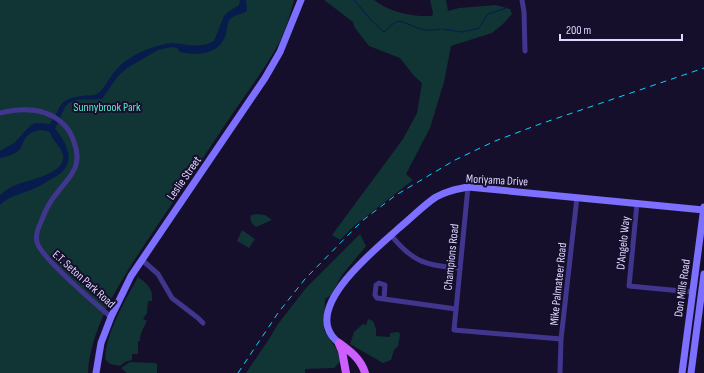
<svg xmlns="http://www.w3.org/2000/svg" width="704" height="373" viewBox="0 0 704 373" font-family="'Sofia Sans Condensed',sans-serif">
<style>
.green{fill:#113435}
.water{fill:#071b4c}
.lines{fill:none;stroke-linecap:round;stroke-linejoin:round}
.stream{stroke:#071b4c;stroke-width:1}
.street{stroke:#40368d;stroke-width:5}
.secondary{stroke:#7d6fff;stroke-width:7}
.primary{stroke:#ce5fff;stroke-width:8}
.rail{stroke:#04d5ff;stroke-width:1;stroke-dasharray:6 5;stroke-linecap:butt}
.labels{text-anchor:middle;stroke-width:4;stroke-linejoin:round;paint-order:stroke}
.park-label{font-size:12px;fill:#5be9cf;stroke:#150f2b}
.street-label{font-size:12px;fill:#dfd8ff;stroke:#150f2b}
</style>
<rect width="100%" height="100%" fill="#150f2b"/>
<g class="green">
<path d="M0,0h294c-4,15 -8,29 -15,43 -14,26 -32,49 -48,73 -29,44 -59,87 -88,131 -23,35 -53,82 -55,126h-88z"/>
<path d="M324,0h50c15,12 39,17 58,16l1,-3 -3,-13h16l2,11 11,-3 37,-3 14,4 2,5 -9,10 -11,9 -41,13 -7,36 -14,46 -24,46 7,6 -59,46 -14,14 -8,-5 71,-96 14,-26 5,-30 -8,-7 -14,-18 -31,-12 -14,-18 -2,-6z"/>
<path d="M257,214l8,1 7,5 -16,7c-4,-3 -7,-7 -5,-12z"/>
<polygon points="242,230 255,239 249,248 237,241"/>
<polygon points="360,234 366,246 342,275 331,295 325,299 324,330 337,350 340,362 334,368 305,369 305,373 246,373 269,339 278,324 306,288"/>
<path d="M138,277c9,7 16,12 14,24h-4l-1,12 -4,6 4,2c-4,8 -7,12 -7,20h-2v13h-6v6l-7,2 -5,4 -10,-2 -5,-5c2,-29 19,-56 33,-82z"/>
<polygon points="368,319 373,321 376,329 376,336 390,337 390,333 399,332 400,335 398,346 394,350 391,360 383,363 350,344 354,332 363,324 366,325"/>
<polygon points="130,362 155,363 157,364 157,373 127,373 121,368"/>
</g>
<path class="water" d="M240,0h6l1,11c-5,4 -13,3 -17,8 -3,4 -3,10 -4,15 -7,21 -28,22 -46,18l-3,-4 -6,-1 -13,3 -31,18 -9,8 -16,23 -26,1 -7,3 -4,4 -10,22c9,10 20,28 9,41 -3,4 -8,6 -13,9 -6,4 -11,7 -18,10 -12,5 -24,7 -33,16v-10c5,-4 10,-8 16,-10 12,-5 49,-11 47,-29 -1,-8 -7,-12 -11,-19 -1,-1 -1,-3 -2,-5 -10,-4 -20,-1 -26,8 -1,3 -2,6 -4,9 -4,5 -14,8 -20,9v-7l14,-8 17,-18 4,-2 15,1c13,-18 6,-24 32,-28 5,-1 11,0 15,-2 7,-4 13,-18 19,-24 11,-13 29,-21 45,-25 20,-6 33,7 53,-4l10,-25 4,-4 11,-7z"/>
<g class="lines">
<g class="stream">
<path d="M354,0l18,21 12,11 10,-9 5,-2c18,5 21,12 41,8"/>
<polyline points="442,29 462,32 479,28 488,14 506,8"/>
</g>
<g class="street">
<polyline points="522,0 524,12 525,51"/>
<path d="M0,113c21,-5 44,-6 61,9 6,5 11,13 13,20 9,24 -3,33 -17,51 -7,8 -12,18 -16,29 -3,6 -6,13 -4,20 3,15 60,63 74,75"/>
<polyline points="468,187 454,330 561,339"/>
<polyline points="637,203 629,286 692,292"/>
<path d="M391,235c21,27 36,31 69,33"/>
<polyline points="142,260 158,274 172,298 198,318 203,323"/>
<polyline points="384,299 377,298 375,295 376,285 379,283 385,285 384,299 456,309"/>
<polyline points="560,373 561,339 577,197"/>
</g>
<g class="secondary">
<path d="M339,343c-5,-4 -9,-8 -11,-15 -10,-33 49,-80 71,-100 11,-9 26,-24 37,-31 10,-6 21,-8 32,-10l236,23"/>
<polyline points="96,373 101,343 111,317 131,276 265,78 280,52 301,0"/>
<polyline points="682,373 704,207"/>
<polyline points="691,373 704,274"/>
</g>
<g class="primary">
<path d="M339,343c11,8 22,16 26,30"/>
<polyline points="339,344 342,351 346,373"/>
</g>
<polyline class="rail" points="238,373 278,313 305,279 362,221 396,195 455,160 495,141 540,124 704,68"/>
</g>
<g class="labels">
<g class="park-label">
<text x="107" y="111">Sunnybrook Park</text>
</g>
<g class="street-label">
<text transform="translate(184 178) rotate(-55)" y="4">Leslie Street</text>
<text transform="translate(497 180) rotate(3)" y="4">Moriyama Drive</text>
<text transform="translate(623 243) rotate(-84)" y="4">D'Angelo Way</text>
<text transform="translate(451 257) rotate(-84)" y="4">Champions Road</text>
<text transform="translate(84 279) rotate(42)" y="4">E.T. Seton Park Road</text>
<text transform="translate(558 284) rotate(-84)" y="4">Mike Palmateer Road</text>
<text transform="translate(682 288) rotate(-82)" y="4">Don Mills Road</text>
</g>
</g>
<path d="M560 34v6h122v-6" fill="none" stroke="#dfd8ff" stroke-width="2"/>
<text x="566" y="34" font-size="12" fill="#dfd8ff" stroke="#150f2b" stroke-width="3" paint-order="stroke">200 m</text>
</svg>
